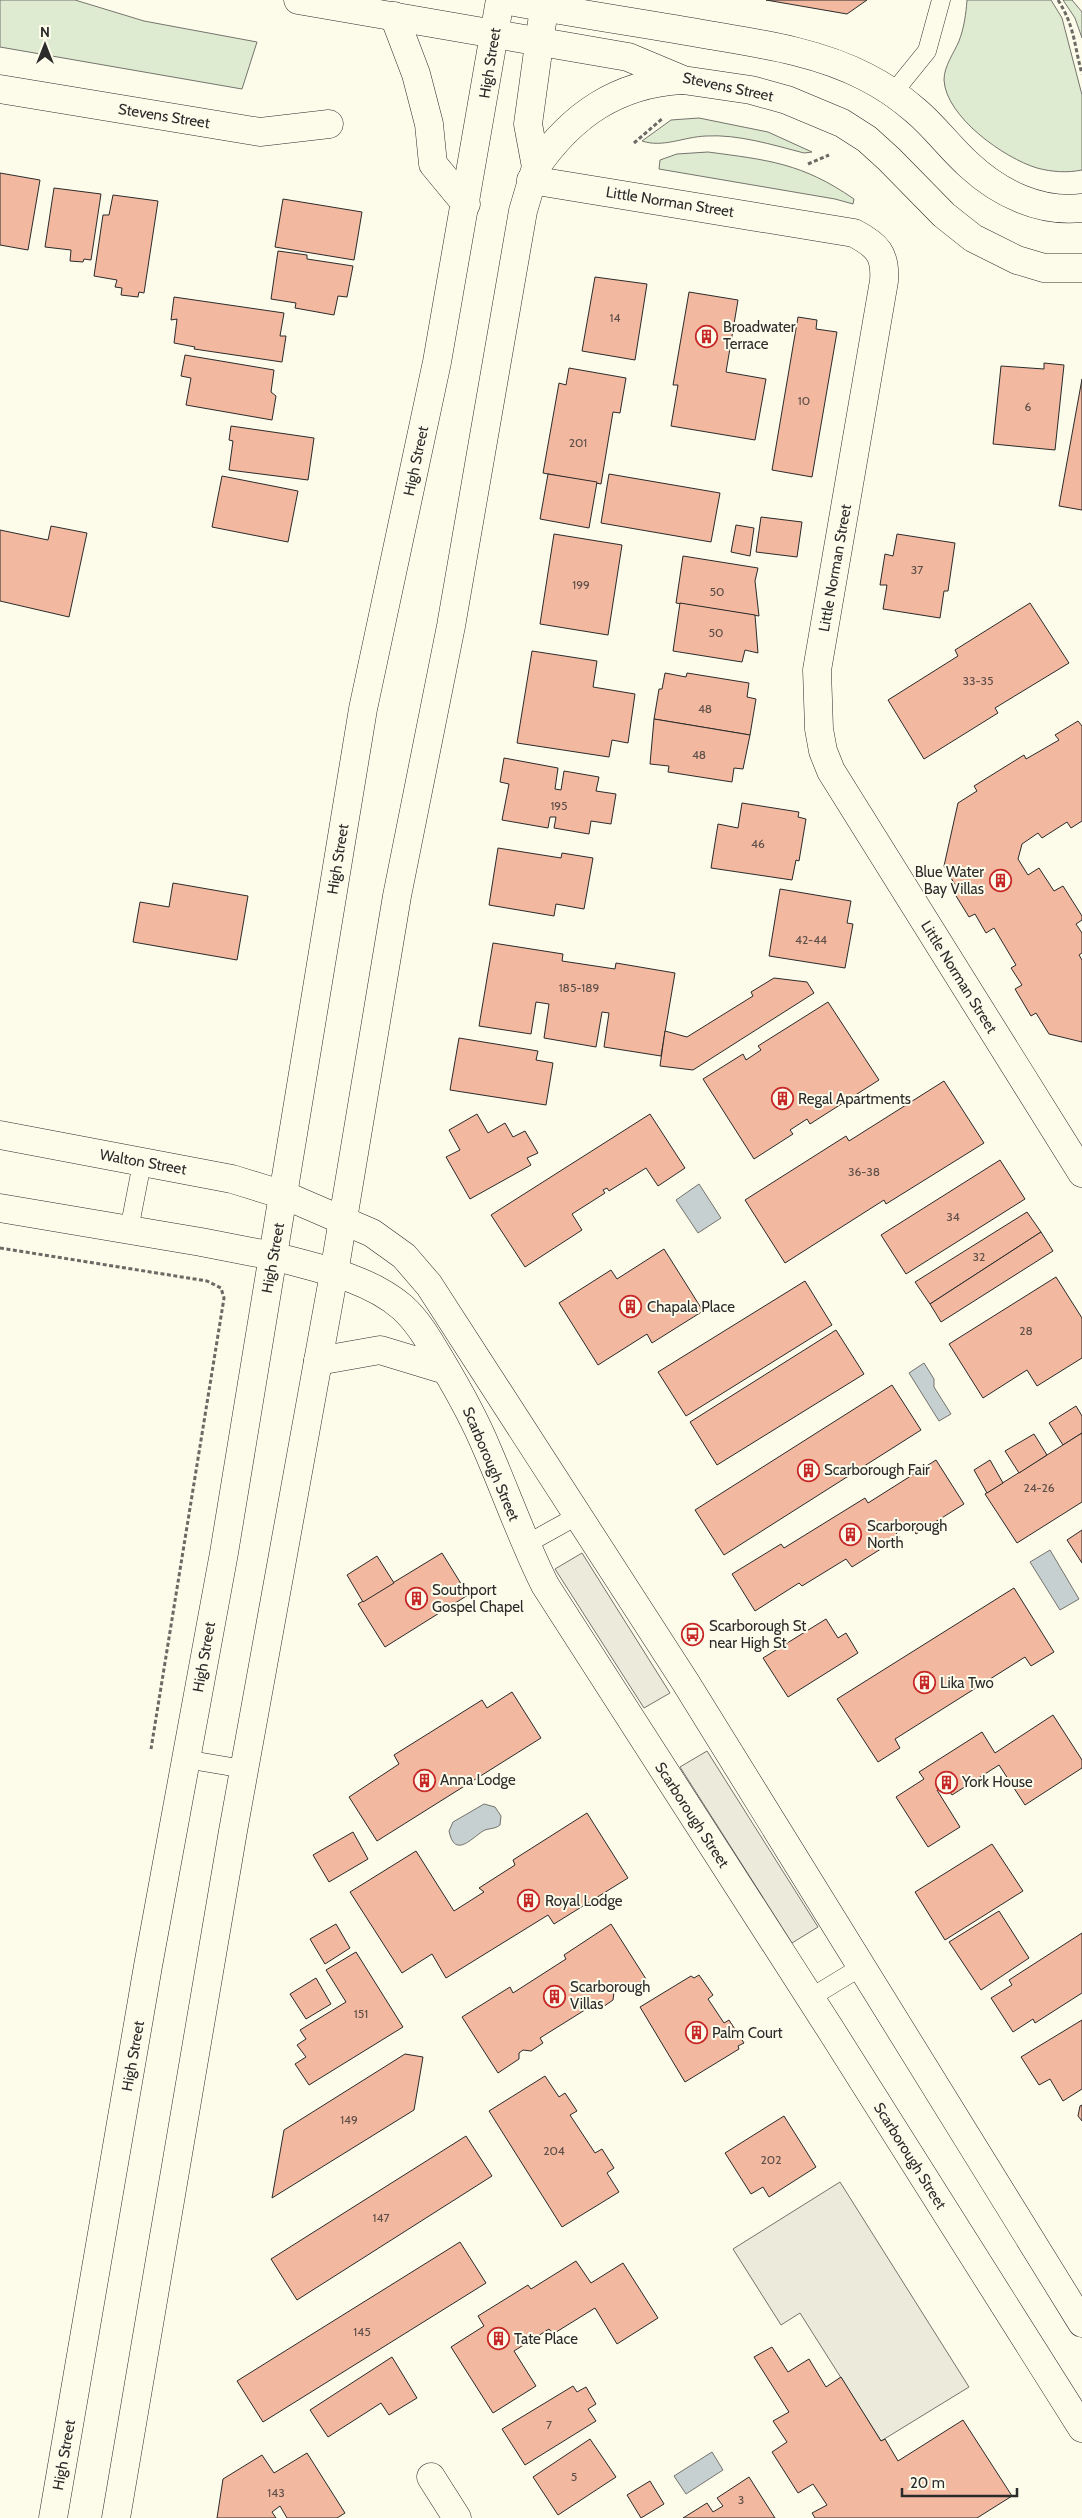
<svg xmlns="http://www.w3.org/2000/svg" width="1082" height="2518" viewBox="0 0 1082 2518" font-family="Cabin,sans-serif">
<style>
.green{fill:#deebd1;stroke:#74746e}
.parking{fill:#eceadb;stroke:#74746e}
.water{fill:#c7d0d0;stroke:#74746e}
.building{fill:#f2b8a0;stroke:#2b2b2b}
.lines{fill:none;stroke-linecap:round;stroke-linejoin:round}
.service-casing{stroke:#2b2b2b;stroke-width:19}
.minor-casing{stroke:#2b2b2b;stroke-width:29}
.secondary-casing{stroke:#2b2b2b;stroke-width:29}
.path{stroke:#6a6964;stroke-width:3;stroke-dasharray:4 2.5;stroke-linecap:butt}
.service{stroke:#fdfbea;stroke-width:18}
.minor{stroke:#fdfbea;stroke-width:28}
.secondary{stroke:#fdfbea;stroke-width:28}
.labels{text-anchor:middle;stroke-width:4;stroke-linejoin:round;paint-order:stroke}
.number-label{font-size:12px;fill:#5d4e48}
.street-label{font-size:15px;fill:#2b2b2b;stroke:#fdfbea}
.poi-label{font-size:15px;fill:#2b2b2b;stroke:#fdfbea;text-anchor:start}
</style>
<rect width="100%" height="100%" fill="#fdfbea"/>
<g class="green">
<polygon points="0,0 75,0 144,21 257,42 242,89 0,47"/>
<path d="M967,0h84l11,18 20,77v75c-15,3 -30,2 -45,-2 -33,-10 -91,-51 -93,-88 0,-14 10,-27 15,-39 5,-13 7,-27 8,-41z"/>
<polygon points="1063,0 1072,0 1082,12 1082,38 1075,18"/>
<path d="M699,118l69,14 44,20 -8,1c-31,-8 -66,-19 -98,-17 -23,1 -43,12 -64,5l29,-21z"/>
<path d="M708,152c60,8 94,11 146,47l-1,5 -18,-5 -176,-30 1,-9 17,-6z"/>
</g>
<g class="parking">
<polygon points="582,1553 670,1693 644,1708 555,1569"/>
<polygon points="707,1751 818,1927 792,1943 680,1767"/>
<polygon points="840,2182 969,2387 881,2441 800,2313 781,2325 733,2249"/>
</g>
<g class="water">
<polygon points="699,1184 721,1218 698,1233 676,1200"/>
<polygon points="924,1363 934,1379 934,1387 951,1414 939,1421 909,1373"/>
<polygon points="1050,1550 1079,1599 1060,1610 1030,1562"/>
<path d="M484,1804l11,3 6,9 -1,9c-5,4 -9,3 -15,5 -11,5 -30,31 -36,1l4,-9z"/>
<polygon points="712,2452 723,2470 686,2494 674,2476"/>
</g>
<g class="building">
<polygon points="766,0 867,0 847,14"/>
<polygon points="0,173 40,180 28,250 0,245"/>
<polygon points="54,188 101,194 91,260 84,259 83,262 70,261 71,250 45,247"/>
<polygon points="113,195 158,201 144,293 139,292 138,297 121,295 122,288 115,287 117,280 94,276 103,215 109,215"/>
<polygon points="283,199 362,212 354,260 275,247"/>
<polygon points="278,251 307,255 307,259 353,266 347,297 338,296 334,315 295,308 296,303 271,299"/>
<polygon points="595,277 647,284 635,360 582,351"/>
<polygon points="689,292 738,300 726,372 766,379 755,440 671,426 678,385 673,385"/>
<polygon points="174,297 284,313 280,336 286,336 282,362 194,349 195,347 174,343 177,319 171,320"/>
<polygon points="798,317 817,320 816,329 837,332 812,477 772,470"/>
<polygon points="185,355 274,370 271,392 276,396 272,420 186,405 191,378 181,376"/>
<polygon points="1044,363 1064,365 1055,450 993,444 1001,366 1044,369"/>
<polygon points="569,368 626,378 620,413 613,412 601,484 543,473 559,383 566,385"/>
<polygon points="1082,379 1082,510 1059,506"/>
<polygon points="231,426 314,438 308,480 229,470 233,441 229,440"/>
<polygon points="548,474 597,482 589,528 540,519"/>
<polygon points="609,474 720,493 711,542 601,523"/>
<polygon points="222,476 298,491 288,542 212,527"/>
<polygon points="761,517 802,522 797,557 756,552"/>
<polygon points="736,525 754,528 750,556 731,552"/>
<polygon points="51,526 87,533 69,617 0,601 0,530 48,540"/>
<polygon points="554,534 622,545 608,635 540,624"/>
<polygon points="897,534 955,543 948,591 944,591 940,618 883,609 887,585 880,585 885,554 893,556"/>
<polygon points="683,556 758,568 755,581 759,616 676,603"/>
<polygon points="680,603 755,615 758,653 745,650 742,662 673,651"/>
<polygon points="1030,603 1069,663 995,708 998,713 924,759 888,700 958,656 955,650"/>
<polygon points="532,651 597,661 593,687 635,694 628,743 612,740 609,757 517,743"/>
<polygon points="665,673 686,677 687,673 749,683 747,697 756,699 750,735 654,719 659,689 662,689"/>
<polygon points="654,719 750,735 743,769 734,768 732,782 668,772 669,766 650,764"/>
<polygon points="1078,721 1082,726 1082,821 1071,828 1067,822 1042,838 1038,833 1022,844 1018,859 1028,875 1039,868 1054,891 1063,886 1082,916 1082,920 1076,924 1082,933 1082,953 1079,955 1082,960 1082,1042 1049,1034 1036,1013 1031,1016 1015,989 1022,985 1011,968 1016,965 994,928 986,933 975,914 969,917 953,891 957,888 944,866 958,803 977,791 974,786 1024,755 1026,759 1059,740 1055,735"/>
<polygon points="504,758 558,768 555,789 561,790 564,771 599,777 596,791 616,794 611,824 591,821 589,834 554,828 556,817 550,817 548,828 502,820 509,784 500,782"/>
<polygon points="742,803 799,812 798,817 806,819 799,861 796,860 792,880 711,868 718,824 738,828"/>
<polygon points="498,848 561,858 562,853 593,858 584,909 556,904 554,916 489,905"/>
<polygon points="173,883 248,896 237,960 133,942 140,902 169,907"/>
<polygon points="780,889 851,901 847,923 853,924 845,968 769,956"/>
<polygon points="493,943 563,954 562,961 615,969 616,963 675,973 661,1056 604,1047 609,1013 602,1012 596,1047 544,1038 549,1004 536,1002 531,1034 479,1026"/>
<polygon points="774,978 807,982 814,993 693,1070 660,1066 665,1031 687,1037 753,996 751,992"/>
<polygon points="828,1002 879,1080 810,1124 807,1119 790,1130 793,1134 754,1159 703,1079 743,1054 746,1060 761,1050 758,1046"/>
<polygon points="459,1038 538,1051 536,1060 553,1063 546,1105 450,1090"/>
<polygon points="944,1081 984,1143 886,1204 884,1200 785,1263 745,1200 846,1136 849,1141"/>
<polygon points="477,1114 488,1133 505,1123 513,1137 525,1131 538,1153 527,1158 531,1165 470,1199 446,1157 460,1150 449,1130"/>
<polygon points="650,1114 685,1168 658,1186 646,1168 609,1191 607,1188 603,1190 605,1193 572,1214 582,1230 525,1267 491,1215"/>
<polygon points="1000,1160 1025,1199 906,1274 881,1235"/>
<polygon points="1027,1212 1041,1232 930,1304 915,1282"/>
<polygon points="1041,1232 1053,1251 941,1322 930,1304"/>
<polygon points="664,1249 703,1311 652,1343 647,1334 598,1365 559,1303 611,1270 617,1279"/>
<polygon points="1056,1277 1082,1318 1082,1358 1037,1386 1027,1370 983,1398 949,1344"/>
<polygon points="805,1281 832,1325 686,1416 658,1372"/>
<polygon points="836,1330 864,1374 717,1465 690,1422"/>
<polygon points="892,1385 921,1430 724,1555 695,1510"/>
<polygon points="1076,1406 1082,1416 1082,1433 1063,1445 1049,1423"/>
<polygon points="1082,1433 1082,1502 1017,1543 985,1494"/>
<polygon points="1034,1434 1047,1455 1019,1473 1005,1451"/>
<polygon points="936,1460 964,1504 916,1534 910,1524 896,1533 900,1537 852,1567 846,1559 802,1586 799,1583 755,1611 732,1574 781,1544 784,1548 865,1498 868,1503"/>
<polygon points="990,1460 1003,1483 987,1493 974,1470"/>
<polygon points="1082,1530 1082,1563 1067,1540"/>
<polygon points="442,1553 468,1595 385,1647 358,1604"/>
<polygon points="377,1556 394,1583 363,1602 347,1575"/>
<polygon points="1014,1588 1054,1652 1031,1666 1025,1657 895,1739 900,1748 878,1762 837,1699"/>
<polygon points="826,1619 838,1638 846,1633 858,1653 788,1697 763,1658"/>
<polygon points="512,1692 541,1738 377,1841 349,1797 399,1764 394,1755 482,1700 487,1708"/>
<polygon points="1053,1715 1082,1760 1082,1768 1025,1805 999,1765 952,1795 945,1785 937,1790 960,1827 928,1847 896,1797 924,1779 919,1772 982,1732 995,1753"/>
<polygon points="587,1813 628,1878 554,1924 548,1915 446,1978 432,1954 402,1973 350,1892 416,1851 454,1911 484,1892 479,1888 515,1865 513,1860"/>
<polygon points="353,1832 368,1859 329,1882 313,1855"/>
<polygon points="992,1844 1023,1891 945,1940 915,1892"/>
<polygon points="999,1911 1029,1958 981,1990 949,1942"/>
<polygon points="336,1924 350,1948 325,1964 310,1939"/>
<polygon points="611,1924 646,1979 626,1992 618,1990 614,1992 613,2000 600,2009 596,2003 540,2038 543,2043 531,2051 523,2050 519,2053 519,2059 498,2073 462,2017 510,1987 513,1993 566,1959 564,1955"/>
<polygon points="1082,1933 1082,1993 1035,2023 1033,2019 1013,2032 991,1998 1012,1985 1009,1980"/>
<polygon points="356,1952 403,2027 309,2085 295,2064 306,2057 297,2045 306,2039 300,2030 346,2002 326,1970"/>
<polygon points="699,1975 713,1995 708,1999 724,2023 729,2020 744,2043 738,2046 739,2049 685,2082 640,2007 691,1976 694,1978"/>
<polygon points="316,1978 331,2004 306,2019 290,1994"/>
<polygon points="1082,2020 1082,2089 1063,2101 1050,2079 1039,2085 1021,2057"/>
<polygon points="405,2054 423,2057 414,2110 272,2198 284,2130"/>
<polygon points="545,2076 559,2097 565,2093 577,2111 570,2115 595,2153 602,2149 614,2168 607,2173 619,2192 562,2227 489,2111"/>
<polygon points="1082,2105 1082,2121 1078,2116 1080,2106"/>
<polygon points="784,2116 816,2167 769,2197 763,2187 751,2194 725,2153"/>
<polygon points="466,2136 492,2176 297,2300 271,2259"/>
<polygon points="460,2242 486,2283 263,2422 237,2381"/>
<polygon points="576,2261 591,2283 623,2263 658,2318 617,2344 595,2308 553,2334 549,2329 514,2351 536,2386 493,2413 451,2347 484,2326 478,2316 528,2285 531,2289"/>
<polygon points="772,2347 788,2372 809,2359 826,2387 841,2377 881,2441 885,2439 898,2461 963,2420 1012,2496 977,2518 815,2518 812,2513 827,2505 813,2484 798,2493 772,2452 787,2442 773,2421 789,2412 754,2357"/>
<polygon points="392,2357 417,2398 389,2415 381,2403 328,2437 310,2410"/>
<polygon points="573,2386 577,2392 586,2387 596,2404 588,2409 596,2421 525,2465 502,2429"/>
<polygon points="590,2439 616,2477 558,2515 533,2477"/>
<polygon points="307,2453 345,2513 337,2518 287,2518 280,2506 272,2512 276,2518 217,2518 223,2479 262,2455 274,2473"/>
<polygon points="749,2477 775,2518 683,2518 707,2503 713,2512 723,2506 717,2498"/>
<polygon points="650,2481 664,2504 641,2518 627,2495"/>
</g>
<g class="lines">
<defs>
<g id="service">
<polyline points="893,93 927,51 941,0"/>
<polyline points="129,1230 142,1163"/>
<polyline points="525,1545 577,1516"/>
<polyline points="185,1759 244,1769"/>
<polyline points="810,1998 861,1967"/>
</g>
<g id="minor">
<polyline points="0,89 260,132 329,124"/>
<path d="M531,180l323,53c23,12 32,21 30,48l-67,389 2,59 4,22 8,20 251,402"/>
<polyline points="0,1135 232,1179 284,1195"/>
<polyline points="0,1208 201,1242 273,1256"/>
<polyline points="431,2477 457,2518"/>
</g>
<g id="secondary">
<polyline points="298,0 628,57 683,80 751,90 787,100 842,123 867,139 889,159 944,215 973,238 1017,260 1044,268 1082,268"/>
<path d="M504,0c68,13 137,23 205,35 53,9 109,17 157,42 18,9 35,21 50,34 19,16 34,37 53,54 30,28 71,48 113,43"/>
<polyline points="394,16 416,74 429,124 433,164 466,204"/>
<path d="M536,167c36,-52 81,-83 145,-87"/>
<polyline points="284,1195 372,1233 404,1256 429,1285 686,1683 1082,2323"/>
<path d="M273,1256c43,12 94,21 129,51 18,16 30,39 42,59 16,27 31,54 43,83 20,46 36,92 58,136l284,442 253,401"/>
<polyline points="318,1361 380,1350 446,1370"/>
<polyline points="53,2518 148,1966 224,1553 363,709 437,362 500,0"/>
<polyline points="116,2518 233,1831 334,1273 397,896 451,626 523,211 536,167 528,124 544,8"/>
</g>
</defs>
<use href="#service" class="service-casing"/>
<use href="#minor" class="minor-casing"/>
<use href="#secondary" class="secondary-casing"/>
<g class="path">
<path d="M1058,0c17,27 16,45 24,74"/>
<polyline points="634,143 663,118"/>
<polyline points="808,164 829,155"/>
<polyline points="0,1248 207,1281 221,1288 224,1298 151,1749"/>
</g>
<use href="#service" class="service"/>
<use href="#minor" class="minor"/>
<use href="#secondary" class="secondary"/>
</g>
<defs>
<symbol id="building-ring" viewBox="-11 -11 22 22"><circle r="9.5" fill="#fdfbea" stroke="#c62828" stroke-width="1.5"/><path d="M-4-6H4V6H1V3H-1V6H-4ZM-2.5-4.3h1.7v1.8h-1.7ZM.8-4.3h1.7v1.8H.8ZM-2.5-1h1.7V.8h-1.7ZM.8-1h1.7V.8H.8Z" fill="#c62828"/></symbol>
<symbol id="bus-ring" viewBox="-11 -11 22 22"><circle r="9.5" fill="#fdfbea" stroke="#c62828" stroke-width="1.5"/><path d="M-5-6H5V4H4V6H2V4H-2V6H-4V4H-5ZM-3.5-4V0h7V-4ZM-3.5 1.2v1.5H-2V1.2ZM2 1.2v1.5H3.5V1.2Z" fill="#c62828"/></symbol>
</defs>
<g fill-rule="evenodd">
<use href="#building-ring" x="694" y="324" width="25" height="25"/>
<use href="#building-ring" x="988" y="868" width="25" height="25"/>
<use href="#building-ring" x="770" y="1086" width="25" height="25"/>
<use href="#building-ring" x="618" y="1294" width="25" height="25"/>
<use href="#building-ring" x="796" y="1458" width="25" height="25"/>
<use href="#building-ring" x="838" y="1522" width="25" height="25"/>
<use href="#building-ring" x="404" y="1586" width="25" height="25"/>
<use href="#bus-ring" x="680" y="1622" width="25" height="25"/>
<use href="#building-ring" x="912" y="1670" width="25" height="25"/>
<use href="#building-ring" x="412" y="1768" width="25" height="25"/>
<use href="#building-ring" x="934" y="1770" width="25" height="25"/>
<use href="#building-ring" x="516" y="1888" width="25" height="25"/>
<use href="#building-ring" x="542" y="1984" width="25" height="25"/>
<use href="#building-ring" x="684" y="2020" width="25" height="25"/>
<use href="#building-ring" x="486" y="2326" width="25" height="25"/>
</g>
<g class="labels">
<g class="number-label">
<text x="615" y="322">14</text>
<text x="804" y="405">10</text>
<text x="1028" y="411">6</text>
<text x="578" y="447">201</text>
<text x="917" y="574">37</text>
<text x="581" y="589">199</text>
<text x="717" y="596">50</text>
<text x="716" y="637">50</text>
<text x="978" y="685">33-35</text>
<text x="705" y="713">48</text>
<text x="699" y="759">48</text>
<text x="559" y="810">195</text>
<text x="758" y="848">46</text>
<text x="811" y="944">42-44</text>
<text x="579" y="992">185-189</text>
<text x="864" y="1176">36-38</text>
<text x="953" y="1221">34</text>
<text x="979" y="1261">32</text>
<text x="1026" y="1335">28</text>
<text x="1039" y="1492">24-26</text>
<text x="361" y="2018">151</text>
<text x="349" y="2124">149</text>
<text x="554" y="2155">204</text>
<text x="771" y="2164">202</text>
<text x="381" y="2222">147</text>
<text x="362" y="2336">145</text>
<text x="549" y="2429">7</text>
<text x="574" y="2481">5</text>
<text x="276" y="2497">143</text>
<text x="741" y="2504">3</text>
</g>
<g class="street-label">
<text transform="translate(490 63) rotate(-81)" y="5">High Street</text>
<text transform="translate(728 87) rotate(12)" y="5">Stevens Street</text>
<text transform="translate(164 116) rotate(9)" y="5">Stevens Street</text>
<text transform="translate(670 202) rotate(9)" y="5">Little Norman Street</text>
<text transform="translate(416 461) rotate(-78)" y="5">High Street</text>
<text transform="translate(835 568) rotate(-80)" y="5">Little Norman Street</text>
<text transform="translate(338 859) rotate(-81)" y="5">High Street</text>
<text transform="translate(959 977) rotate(58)" y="5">Little Norman Street</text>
<text transform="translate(143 1162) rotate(10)" y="5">Walton Street</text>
<text transform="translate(273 1258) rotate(-80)" y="5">High Street</text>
<text transform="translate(491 1464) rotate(67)" y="5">Scarborough Street</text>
<text transform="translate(204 1657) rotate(-80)" y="5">High Street</text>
<text transform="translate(692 1815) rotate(57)" y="5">Scarborough Street</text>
<text transform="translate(133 2056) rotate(-80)" y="5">High Street</text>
<text transform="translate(910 2156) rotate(58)" y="5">Scarborough Street</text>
<text transform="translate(64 2455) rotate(-80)" y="5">High Street</text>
</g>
<g class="poi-label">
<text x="723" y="332">Broadwater<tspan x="723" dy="17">Terrace</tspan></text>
<text x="984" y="877" text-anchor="end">Blue Water<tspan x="984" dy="17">Bay Villas</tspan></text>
<text x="798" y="1104">Regal Apartments</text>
<text x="647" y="1312">Chapala Place</text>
<text x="824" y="1475">Scarborough Fair</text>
<text x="867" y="1531">Scarborough<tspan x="867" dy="17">North</tspan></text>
<text x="432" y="1595">Southport<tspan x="432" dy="17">Gospel Chapel</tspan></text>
<text x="709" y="1631">Scarborough St<tspan x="709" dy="17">near High St</tspan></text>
<text x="940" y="1688">Lika Two</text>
<text x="440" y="1785">Anna Lodge</text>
<text x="962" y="1787">York House</text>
<text x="545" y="1906">Royal Lodge</text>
<text x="570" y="1992">Scarborough<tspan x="570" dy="17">Villas</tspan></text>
<text x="712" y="2038">Palm Court</text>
<text x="514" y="2344">Tate Place</text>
</g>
</g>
<g transform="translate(45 45)" stroke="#fdfbea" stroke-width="4" paint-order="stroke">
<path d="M0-4L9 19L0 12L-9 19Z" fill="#2b2b2b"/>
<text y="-8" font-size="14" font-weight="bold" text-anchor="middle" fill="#2b2b2b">N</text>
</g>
<path d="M902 2488v8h115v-8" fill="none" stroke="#2b2b2b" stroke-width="2.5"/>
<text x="910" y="2488" font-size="15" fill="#2b2b2b" stroke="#fdfbea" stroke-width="4" paint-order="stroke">20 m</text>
</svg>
